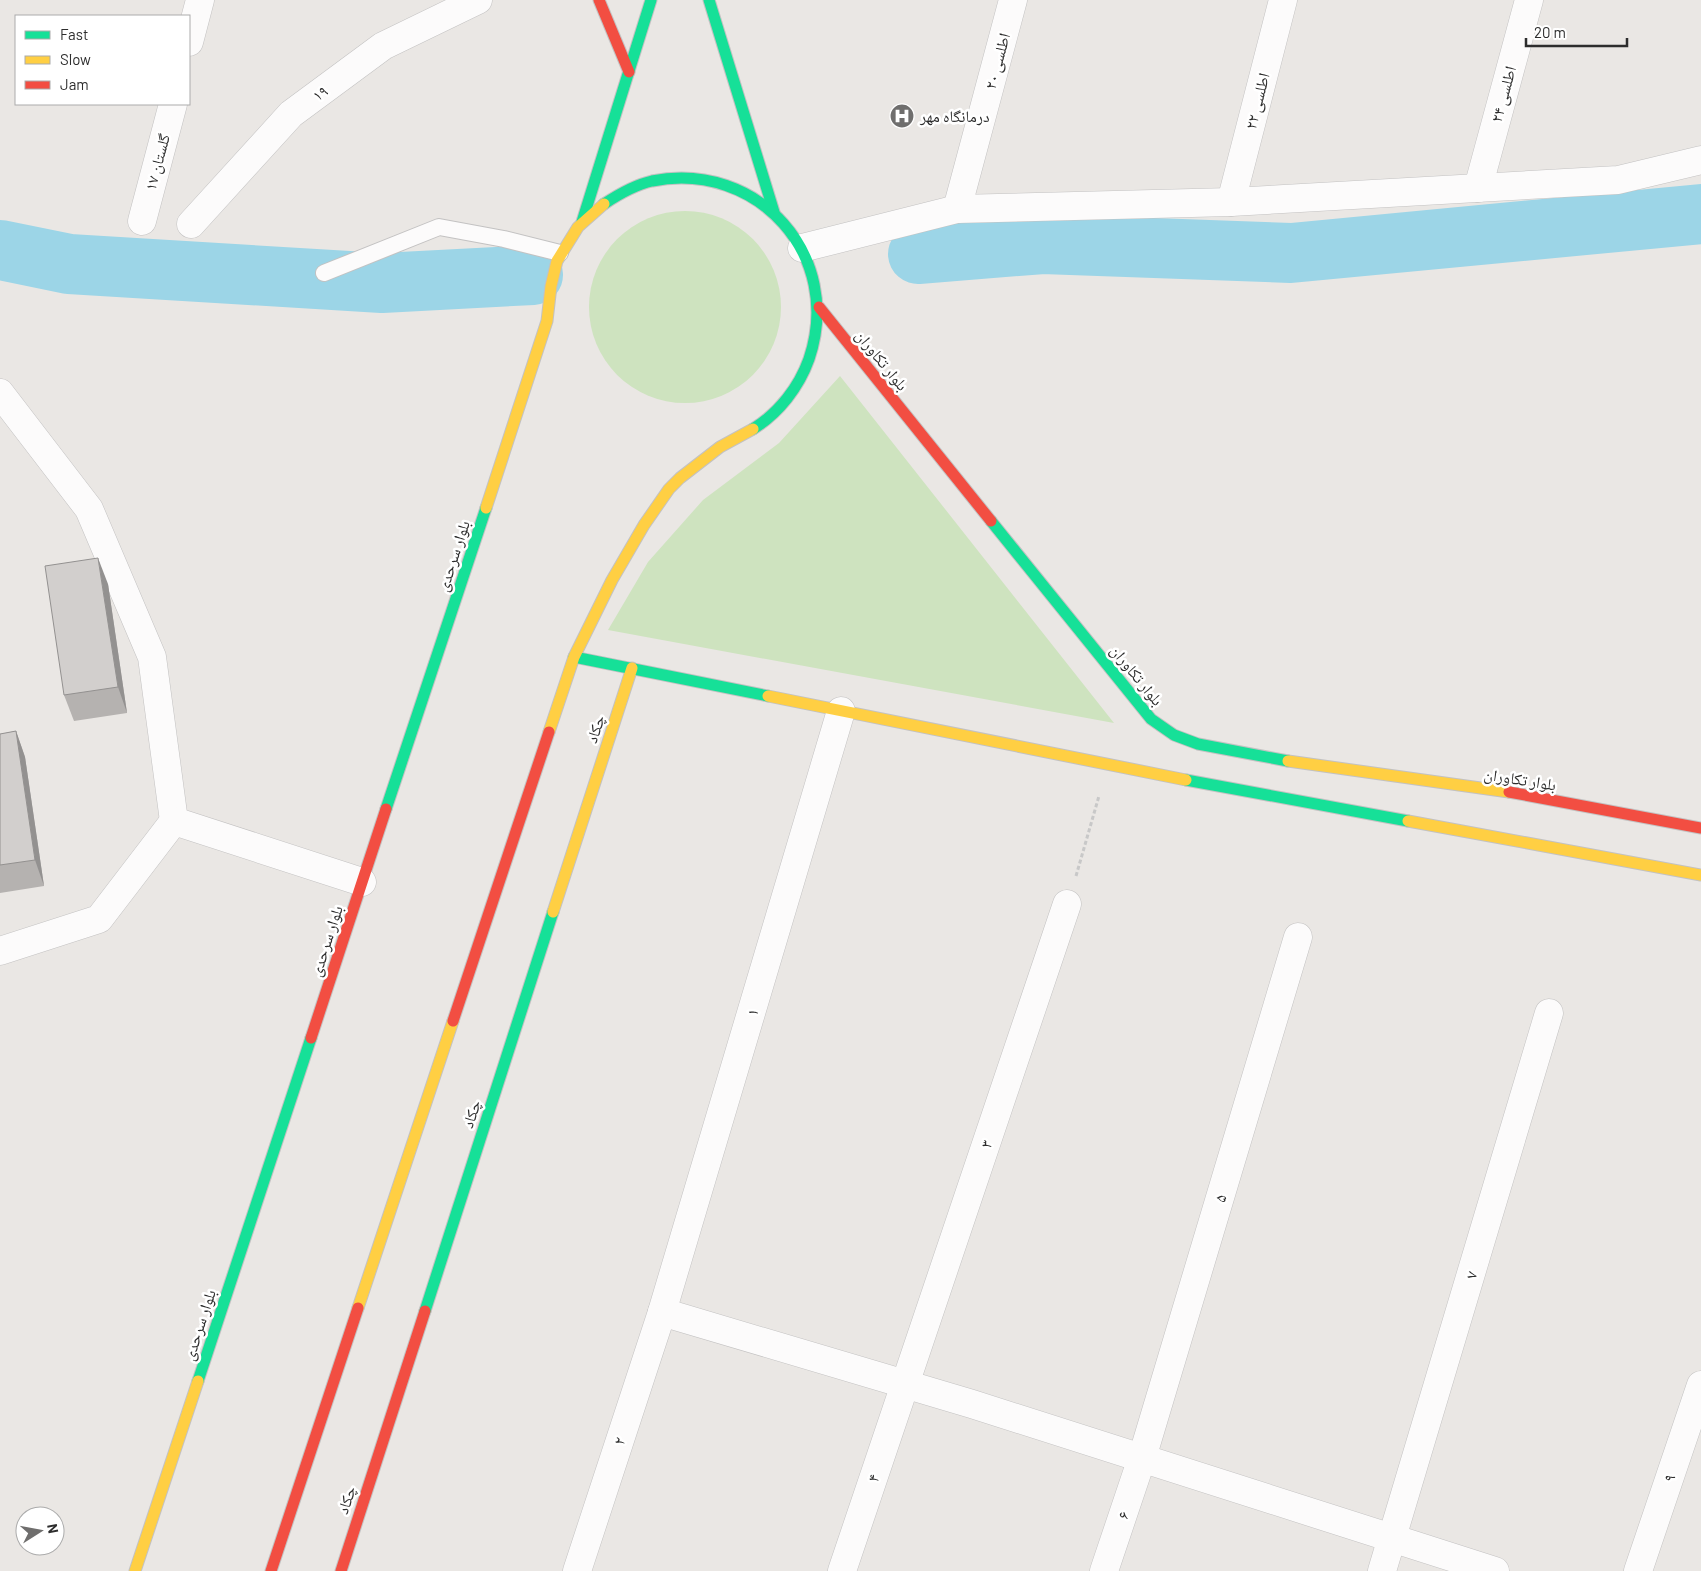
<svg xmlns="http://www.w3.org/2000/svg" width="1701" height="1571" viewBox="0 0 1701 1571" font-family="Barlow,'Noto Naskh Arabic',sans-serif">
<style>
.green{fill:#cee3bf}
.lines{fill:none;stroke-linecap:round;stroke-linejoin:round}
.river{stroke:#9cd5e7;stroke-width:60}
.lane-casing{stroke:#c3c2c2;stroke-width:18}
.street-casing{stroke:#c3c2c2;stroke-width:29}
.fast-casing{stroke:#c3c2c2;stroke-width:13}
.slow-casing{stroke:#c3c2c2;stroke-width:13}
.jam-casing{stroke:#c3c2c2;stroke-width:13}
.path{stroke:#c8c8c8;stroke-width:3;stroke-dasharray:4 2.5;stroke-linecap:butt}
.lane{stroke:#fcfbfb;stroke-width:16}
.street{stroke:#fcfbfb;stroke-width:28}
.fast{stroke:#16e098;stroke-width:11}
.slow{stroke:#ffcf43;stroke-width:11}
.jam{stroke:#f24e42;stroke-width:11}
.wall{fill:#b5b2b0}
.shaded-wall{fill:#939190}
.building{fill:#d2cfcd;stroke:#939190}
.labels{text-anchor:middle;stroke-width:5;stroke-linejoin:round;paint-order:stroke}
.street-label{font-size:16px;fill:#2d2d2d;stroke:#fff}
.poi-label{font-size:16px;fill:#2d2d2d;stroke:#fff;text-anchor:start}
</style>
<rect width="100%" height="100%" fill="#eae7e4"/>
<g class="green">
<circle cx="685" cy="307" r="96"/>
<polygon points="840,376 1114,723 608,630 648,562 703,500 779,443"/>
</g>
<g class="lines">
<g class="river">
<polyline points="0,250 69,264 382,283 533,275"/>
<polyline points="918,254 1043,244 1291,253 1701,214"/>
</g>
<defs>
<polyline id="lane" points="324,273 439,227 504,239 560,253"/>
<g id="street">
<polyline points="189,42 200,0"/>
<polyline points="1478,188 1529,0"/>
<polyline points="1231,202 1283,0"/>
<polyline points="957,209 1013,0"/>
<polyline points="142,221 173,104"/>
<polyline points="191,224 291,114 383,46 478,0"/>
<polyline points="802,248 957,209 1231,202 1618,180 1701,160"/>
<polyline points="0,393 89,509 152,657 174,821 362,882"/>
<polyline points="0,951 99,919 174,821"/>
<polyline points="662,1312 972,1404 1495,1571"/>
<polyline points="577,1571 662,1312 841,711"/>
<polyline points="842,1571 1067,904"/>
<polyline points="1104,1571 1142,1458 1298,937"/>
<polyline points="1382,1571 1549,1013"/>
<polyline points="1638,1571 1701,1385"/>
</g>
<g id="fast">
<polyline points="709,0 774,212"/>
<path d="M604,204c15,-10 30,-19 48,-23 106,-21 192,75 157,178 -10,28 -30,54 -56,70"/>
<polyline points="582,222 651,0"/>
<polyline points="991,521 1151,719 1174,735 1198,744 1288,761"/>
<polyline points="574,657 768,696"/>
<polyline points="1186,780 1408,821"/>
<polyline points="386,809 486,508"/>
<polyline points="425,1311 553,912"/>
<polyline points="198,1381 311,1038"/>
</g>
<g id="slow">
<polyline points="486,508 547,321 551,286 557,261 578,227 604,204"/>
<polyline points="768,696 1186,780"/>
<polyline points="549,732 574,657 612,580 644,525 669,489 680,478 720,447 753,429"/>
<polyline points="1288,761 1509,792"/>
<polyline points="1408,821 1701,875"/>
<polyline points="553,912 632,668"/>
<polyline points="358,1308 453,1021"/>
<polyline points="135,1571 198,1381"/>
</g>
<g id="jam">
<polyline points="599,0 629,72"/>
<polyline points="819,307 991,521"/>
<polyline points="1509,792 1701,828"/>
<polyline points="453,1021 549,732"/>
<polyline points="311,1038 386,809"/>
<polyline points="271,1571 358,1308"/>
<polyline points="341,1571 425,1311"/>
</g>
</defs>
<use href="#lane" class="lane-casing"/>
<use href="#street" class="street-casing"/>
<use href="#fast" class="fast-casing"/>
<use href="#slow" class="slow-casing"/>
<use href="#jam" class="jam-casing"/>
<polyline class="path" points="1076,876 1099,796"/>
<use href="#lane" class="lane"/>
<use href="#street" class="street"/>
<use href="#fast" class="fast"/>
<use href="#slow" class="slow"/>
<use href="#jam" class="jam"/>
</g>
<g class="wall">
<polygon points="108,584 127,713 74,721 64,695"/>
<polygon points="16,731 25,757 44,886 0,893 0,734"/>
</g>
<g class="shaded-wall">
<polygon points="98,558 108,584 127,713 118,687"/>
<polygon points="16,731 25,757 44,886 35,860"/>
</g>
<g class="building">
<polygon points="98,558 118,687 64,695 45,566"/>
<polygon points="16,731 35,860 0,865 0,734"/>
</g>
<defs>
<symbol id="hospital-disc" viewBox="-11 -11 22 22"><circle r="9.5" fill="#6f6e6d" stroke="#fff"/><path d="M-5-5h3v3.5h4V-5h3V5h-3V1.5h-4V5h-3Z" fill="#fff"/></symbol>
</defs>
<g fill-rule="evenodd">
<use href="#hospital-disc" x="888" y="102" width="28" height="28"/>
</g>
<g class="labels">
<g class="street-label">
<text transform="translate(997 61) rotate(-75)" y="6">اطلسی ۲۰</text>
<text transform="translate(320 93) rotate(-37)" y="6">۱۹</text>
<text transform="translate(1503 94) rotate(-75)" y="6">اطلسی ۲۴</text>
<text transform="translate(1257 101) rotate(-76)" y="6">اطلسی ۲۲</text>
<text transform="translate(157 162) rotate(-75)" y="6">گلستان ۱۷</text>
<text transform="translate(882 360) rotate(51)" y="6">بلوار تکاوران</text>
<text transform="translate(453 556) rotate(-72)" y="6">بلوار سرحدی</text>
<text transform="translate(1137 675) rotate(51)" y="6">بلوار تکاوران</text>
<text transform="translate(595 729) rotate(-72)" y="6">چکاد</text>
<text transform="translate(1520 779) rotate(9)" y="6">بلوار تکاوران</text>
<text transform="translate(326 941) rotate(-72)" y="6">بلوار سرحدی</text>
<text transform="translate(752 1012) rotate(-73)" y="6">۱</text>
<text transform="translate(471 1114) rotate(-72)" y="6">چکاد</text>
<text transform="translate(986 1144) rotate(-71)" y="6">۳</text>
<text transform="translate(1220 1198) rotate(-73)" y="6">۵</text>
<text transform="translate(1471 1275) rotate(-74)" y="6">۷</text>
<text transform="translate(199 1325) rotate(-72)" y="6">بلوار سرحدی</text>
<text transform="translate(619 1441) rotate(-72)" y="6">۲</text>
<text transform="translate(873 1478) rotate(-71)" y="6">۴</text>
<text transform="translate(1669 1478) rotate(-71)" y="6">۹</text>
<text transform="translate(346 1500) rotate(-72)" y="6">چکاد</text>
<text transform="translate(1123 1515) rotate(-72)" y="6">۶</text>
</g>
<g class="poi-label">
<text x="920" y="122">درمانگاه مهر</text>
</g>
</g>
<rect x="15" y="15" width="175" height="90" fill="#ffffff" stroke="#ababab"/>
<rect x="25" y="31" width="25" height="8" fill="#16e098" stroke="#ababab"/>
<text x="60" y="40" font-size="15" fill="#2d2d2d">Fast</text>
<rect x="25" y="56" width="25" height="8" fill="#ffcf43" stroke="#ababab"/>
<text x="60" y="65" font-size="15" fill="#2d2d2d">Slow</text>
<rect x="25" y="81" width="25" height="8" fill="#f24e42" stroke="#ababab"/>
<text x="60" y="90" font-size="15" fill="#2d2d2d">Jam</text>
<g transform="translate(40 1531) rotate(79)"><circle r="24" fill="#ffffff" stroke="#ababab"/>
<path d="M0-4L9 19L0 12L-9 19Z" fill="#6f6e6d"/>
<text y="-8" font-size="14" font-weight="bold" text-anchor="middle" fill="#2d2d2d">N</text>
</g>
<path d="M1526 38v8h101v-8" fill="none" stroke="#2d2d2d" stroke-width="2.5"/>
<text x="1534" y="38" font-size="15" fill="#2d2d2d" stroke="#ffffff" stroke-width="4" paint-order="stroke">20 m</text>
</svg>
